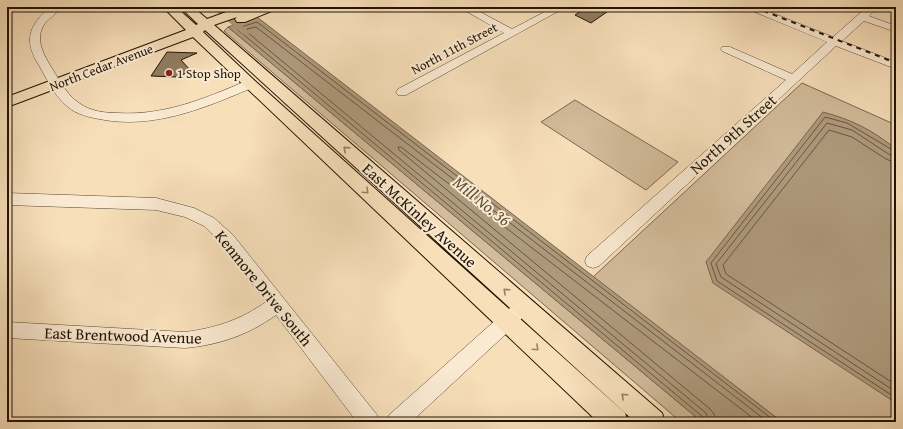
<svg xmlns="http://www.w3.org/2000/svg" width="903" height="429" viewBox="0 0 903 429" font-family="'Gentium Book Plus',serif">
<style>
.green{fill:#d3bc9b;stroke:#7a684f}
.water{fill:#ae9a7c;stroke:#76644c}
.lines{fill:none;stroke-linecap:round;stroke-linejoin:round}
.shore{stroke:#685640;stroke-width:1}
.canal{fill:#ae9a7c;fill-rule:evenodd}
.building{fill:#907d62;stroke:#211303}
.minor-casing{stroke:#564631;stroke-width:1}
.major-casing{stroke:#211303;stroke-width:2}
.minor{fill:#faead2;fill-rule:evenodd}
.major{fill:#f7dfba;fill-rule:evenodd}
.rail{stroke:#211303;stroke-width:2;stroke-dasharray:5 5;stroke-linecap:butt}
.oneway{stroke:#978368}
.poi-dot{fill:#8f2418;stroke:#faead2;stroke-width:1.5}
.labels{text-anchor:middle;stroke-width:4;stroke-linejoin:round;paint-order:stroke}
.far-street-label{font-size:13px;fill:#211303;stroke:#faead2}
.far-poi-label{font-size:13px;fill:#211303;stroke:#faead2;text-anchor:start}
.street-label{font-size:16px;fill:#211303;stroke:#faead2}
.water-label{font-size:17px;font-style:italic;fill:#605039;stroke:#faead2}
</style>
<rect width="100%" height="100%" fill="#f7dfba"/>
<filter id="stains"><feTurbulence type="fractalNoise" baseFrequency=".005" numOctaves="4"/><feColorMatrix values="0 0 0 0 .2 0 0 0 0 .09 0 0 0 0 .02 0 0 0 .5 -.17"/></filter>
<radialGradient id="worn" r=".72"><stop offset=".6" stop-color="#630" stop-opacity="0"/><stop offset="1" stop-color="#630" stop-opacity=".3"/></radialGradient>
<g class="green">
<polygon points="228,27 702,422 681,422 224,31"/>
<polygon points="802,83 896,125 896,422 782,422 593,277"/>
<polygon points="575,100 678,162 646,190 541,122"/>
</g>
<g class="water">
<polygon points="257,17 782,422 702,422 228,27"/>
<path d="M823,112c30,8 49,18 73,37v254l-183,-120 -7,-21z"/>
</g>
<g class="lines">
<g class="shore">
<polyline points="896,152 847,123 825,117 711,263 717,281 896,398"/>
<polyline points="896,157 890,155 852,130 827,123 716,264 721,277 896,392"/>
<polyline points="896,163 886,159 852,137 829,130 723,265 726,274 896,385"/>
<polyline points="704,422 703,417 238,30 238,28 257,22 776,422"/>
<polyline points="709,422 706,413 247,32 247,29 256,27 768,422"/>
<polyline points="716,422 714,414 710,409 399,150 398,147 401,147 758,422"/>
</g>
<polygon class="canal" points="211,7 219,7 251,33 244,35"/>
</g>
<g class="building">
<polygon points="587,7 614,7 591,23 575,15"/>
<polygon points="167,52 197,53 181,60 191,71 177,77 151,76"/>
</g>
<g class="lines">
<defs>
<g id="minor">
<path d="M50,7h11c-4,6 -10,10 -15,15 -13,16 -2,33 7,48 7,11 14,25 26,33 11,8 25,10 38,10 46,3 87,-14 129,-32l4,-1 6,4 -2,3c-49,21 -101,43 -155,32 -11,-2 -23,-5 -31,-12 -14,-11 -22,-30 -31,-45 -14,-24 -6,-38 13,-55z"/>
<polygon points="459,7 471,7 512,29 554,7 566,7 406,95 398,95 396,92 398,89 504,33"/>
<polygon points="743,7 757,7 833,37 867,7 878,7 869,16 896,26 896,32 864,21 842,41 896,62 896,69 836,46 599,266 593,268 587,266 585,261 587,256 786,80 722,51 721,49 722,47 730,47 792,74 827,42"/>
<path d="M7,193l149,5 38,10 20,10 19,17 144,180 3,7h-23l-81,-107c-28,20 -57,30 -91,33l-178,-10v-16l178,10c31,-4 55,-12 81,-30l-45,-59 -17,-17 -19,-9 -29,-7 -149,-5z"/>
<polygon points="514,307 520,309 523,315 520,321 411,422 386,422 389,415 508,309"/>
</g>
<polygon id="major" points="163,7 176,7 196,25 198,24 180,7 193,7 207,19 240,7 257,7 256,9 276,7 274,10 245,22 237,22 235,19 237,17 214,25 662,413 665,422 635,422 205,30 203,32 255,81 625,413 628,422 598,422 193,37 7,107 7,97 186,30"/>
</defs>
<use href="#minor" class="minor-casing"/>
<use href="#major" class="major-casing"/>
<use href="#minor" class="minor"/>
<use href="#major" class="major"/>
<polyline class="rail" points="754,7 896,63"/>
</g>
<defs><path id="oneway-chevron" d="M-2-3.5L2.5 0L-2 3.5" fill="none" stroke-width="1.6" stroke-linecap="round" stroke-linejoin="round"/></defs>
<g class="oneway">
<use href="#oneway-chevron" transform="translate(346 149) rotate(-138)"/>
<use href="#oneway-chevron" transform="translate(366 191) rotate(43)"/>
<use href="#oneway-chevron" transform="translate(506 291) rotate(-138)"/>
<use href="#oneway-chevron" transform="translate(536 348) rotate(43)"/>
<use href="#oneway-chevron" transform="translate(624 396) rotate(-138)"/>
</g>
<circle class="poi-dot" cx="169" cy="73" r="4"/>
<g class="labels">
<g class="far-street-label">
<text transform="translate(454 48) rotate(-28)" y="5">North 11th Street</text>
<text transform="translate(101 67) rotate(-21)" y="5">North Cedar Avenue</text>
</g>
<g class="far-poi-label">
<text x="177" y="78">1 Stop Shop</text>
</g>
<g class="street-label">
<text transform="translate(733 134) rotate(-42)" y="6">North 9th Street</text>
<text transform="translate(420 215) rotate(42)" y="6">East McKinley Avenue</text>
<text transform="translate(264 288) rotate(51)" y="6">Kenmore Drive South</text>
<text transform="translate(123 335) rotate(2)" y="6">East Brentwood Avenue</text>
</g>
<g class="water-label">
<text transform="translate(482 201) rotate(39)" y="6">Mill No. 36</text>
</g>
</g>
<rect width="903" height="429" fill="none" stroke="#f7dfba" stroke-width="24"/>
<rect x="8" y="8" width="887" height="413" fill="none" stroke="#211303" stroke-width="2"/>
<rect x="12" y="12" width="879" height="405" fill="none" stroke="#211303"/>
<rect width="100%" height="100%" filter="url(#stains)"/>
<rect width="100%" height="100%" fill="url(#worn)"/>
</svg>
